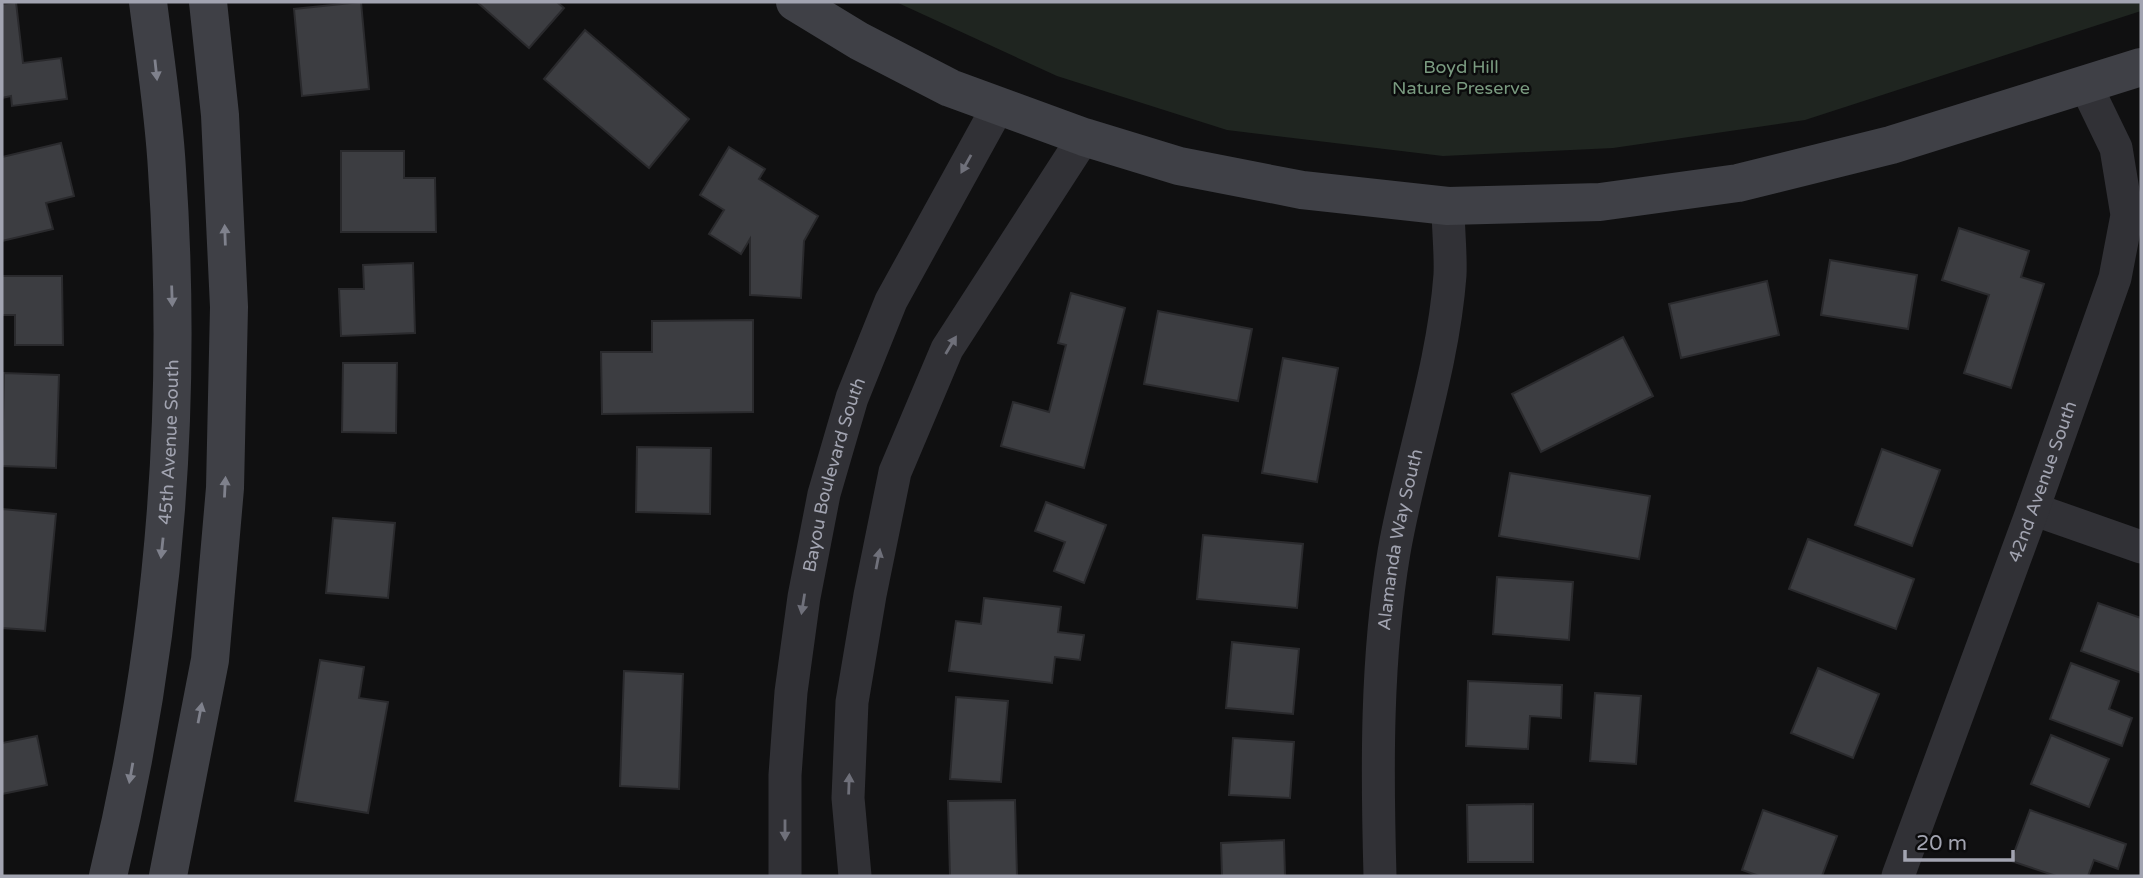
<svg xmlns="http://www.w3.org/2000/svg" width="2143" height="878" viewBox="0 0 2143 878" font-family="'Varela Round',sans-serif">
<style>
.green{fill:#1f2520}
.building{fill:#3c3d41;stroke:#2a2a2d;stroke-width:2}
.lines{fill:none;stroke-linecap:round;stroke-linejoin:round}
.street{stroke:#313136;stroke-width:33}
.secondary{stroke:#3f4046;stroke-width:38}
.oneway{fill:#7f818c}
.oneway2{fill:#6f707a}
.labels{text-anchor:middle;stroke-width:5;stroke-linejoin:round;paint-order:stroke}
.park-label{font-size:18px;fill:#7a9b80;stroke:#0b0b0c}
.street-label{font-size:18px;fill:#a2a4b1;stroke:#0b0b0c}
</style>
<rect width="100%" height="100%" fill="#101011"/>
<polygon class="green" points="896,2 2141,2 2141,11 1805,120 1613,148 1443,156 1227,130 1057,76"/>
<g class="building">
<polygon points="16,2 23,63 61,58 67,99 12,106 11,96 2,98 2,4"/>
<polygon points="361,2 369,89 302,96 294,9"/>
<polygon points="477,2 557,2 564,8 529,48"/>
<polygon points="585,30 689,119 649,168 544,79"/>
<polygon points="61,143 74,196 46,203 53,229 2,241 2,157"/>
<polygon points="729,147 765,169 759,179 818,216 804,241 801,298 750,295 750,239 741,254 709,234 724,210 700,195"/>
<polygon points="341,151 404,151 404,178 435,178 436,232 341,232"/>
<polygon points="1959,228 2029,251 2021,277 2044,284 2011,388 1964,373 1989,295 1942,280"/>
<polygon points="1830,260 1917,275 1908,329 1821,315"/>
<polygon points="413,263 415,333 341,336 339,289 364,289 363,265"/>
<polygon points="2,276 62,276 63,345 15,345 15,315 2,315"/>
<polygon points="1767,281 1779,335 1681,358 1669,304"/>
<polygon points="1071,293 1125,308 1084,468 1001,446 1013,402 1049,412 1066,345 1058,343"/>
<polygon points="1158,311 1252,329 1238,401 1144,384"/>
<polygon points="753,320 753,412 602,414 601,352 652,352 652,321"/>
<polygon points="1623,337 1653,396 1541,452 1512,394"/>
<polygon points="1283,358 1338,368 1317,482 1262,473"/>
<polygon points="343,363 397,363 396,433 342,432"/>
<polygon points="4,373 59,375 56,468 2,466"/>
<polygon points="637,447 711,448 710,514 636,512"/>
<polygon points="1882,449 1940,470 1912,546 1855,525"/>
<polygon points="1510,473 1650,496 1639,559 1499,536"/>
<polygon points="1046,502 1106,525 1084,583 1054,571 1065,542 1035,531"/>
<polygon points="2,509 56,514 45,631 2,628"/>
<polygon points="333,518 395,523 388,598 326,593"/>
<polygon points="1203,535 1303,544 1297,608 1197,599"/>
<polygon points="1808,539 1914,579 1896,629 1789,589"/>
<polygon points="1497,577 1573,582 1569,640 1493,634"/>
<polygon points="984,598 1061,607 1058,632 1084,635 1080,660 1055,657 1052,683 949,671 956,621 981,624"/>
<polygon points="2098,603 2141,618 2141,673 2081,651"/>
<polygon points="1232,642 1299,649 1293,714 1226,708"/>
<polygon points="320,660 364,667 359,698 388,702 368,813 295,801"/>
<polygon points="2071,663 2119,681 2109,709 2132,718 2122,746 2050,719"/>
<polygon points="1818,668 1879,694 1853,758 1791,733"/>
<polygon points="624,671 683,674 679,789 620,786"/>
<polygon points="1468,681 1562,685 1561,718 1530,716 1528,749 1466,746"/>
<polygon points="1595,693 1641,696 1636,764 1590,761"/>
<polygon points="956,697 1008,701 1001,782 950,779"/>
<polygon points="2051,735 2109,759 2089,807 2031,784"/>
<polygon points="37,736 47,785 2,794 2,743"/>
<polygon points="1233,738 1294,742 1290,798 1229,795"/>
<polygon points="1015,800 1017,876 950,876 948,801"/>
<polygon points="1533,804 1533,862 1468,862 1467,805"/>
<polygon points="1763,810 1837,836 1822,876 1759,876 1742,870"/>
<polygon points="2030,810 2126,844 2118,869 2094,860 2088,876 2056,876 2011,861"/>
<polygon points="1284,840 1285,876 1222,876 1221,843"/>
</g>
<g class="lines">
<g class="street">
<polyline points="2033,509 2141,547"/>
<path id="s1" d="M785,876v-101l6,-83 13,-95 20,-103 28,-96 39,-97 108,-196"/>
<polyline points="855,876 848,798 852,702 870,595 895,472 947,349 1084,137"/>
<path id="s2" d="M1380,876c-3,-107 -4,-217 14,-324 16,-92 49,-183 56,-277 1,-22 -2,-46 -2,-69"/>
<path id="s3" d="M1898,876l135,-367 82,-231 12,-63 -11,-67 -31,-64"/>
</g>
<g class="secondary">
<polyline points="795,2 859,41 950,88 1084,137 1179,166 1302,190 1448,206 1600,202 1738,183 1891,145 2141,67"/>
<path id="s4" d="M108,876c56,-230 75,-469 59,-706 -3,-56 -12,-112 -19,-168"/>
<polyline points="168,876 210,660 225,488 229,307 220,115 208,2"/>
</g>
</g>
<defs><path id="oneway-solid" d="M-6-.8H1V-3.2L6.5 0L1 3.2V.8H-6Z" transform="scale(1.75)"/></defs>
<g class="oneway">
<use href="#oneway-solid" transform="translate(156 70) rotate(84)"/>
<use href="#oneway-solid" transform="translate(225 235) rotate(-92)"/>
<use href="#oneway-solid" transform="translate(172 296) rotate(88)"/>
<use href="#oneway-solid" transform="translate(225 487) rotate(-87)"/>
<use href="#oneway-solid" transform="translate(162 548) rotate(96)"/>
<use href="#oneway-solid" transform="translate(200 713) rotate(-79)"/>
<use href="#oneway-solid" transform="translate(131 773) rotate(100)"/>
</g>
<g class="oneway2">
<use href="#oneway-solid" transform="translate(966 164) rotate(119)"/>
<use href="#oneway-solid" transform="translate(951 345) rotate(-59)"/>
<use href="#oneway-solid" transform="translate(878 559) rotate(-79)"/>
<use href="#oneway-solid" transform="translate(803 604) rotate(99)"/>
<use href="#oneway-solid" transform="translate(849 784) rotate(-88)"/>
<use href="#oneway-solid" transform="translate(785 830) rotate(90)"/>
</g>
<g class="labels">
<g class="park-label">
<text x="1461" y="73">Boyd Hill<tspan x="1461" dy="21">Nature Preserve</tspan></text>
</g>
<g class="street-label">
<text dy="6" stroke="none"><textPath href="#s4" startOffset="439">45th Avenue South</textPath></text>
<text dy="6" stroke="none"><textPath href="#s1" startOffset="406">Bayou Boulevard South</textPath></text>
<text dy="6" stroke="none"><textPath href="#s3" startOffset="420">42nd Avenue South</textPath></text>
<text dy="6" stroke="none"><textPath href="#s2" startOffset="338">Alamanda Way South</textPath></text>
</g>
</g>
<rect width="2143" height="878" fill="none" stroke="#a2a4b1" stroke-width="7"/>
<path d="M1905 850v10h108v-10" fill="none" stroke="#a2a4b1" stroke-width="3.5"/>
<text x="1916" y="850" font-size="21" fill="#a2a4b1" stroke="#0b0b0c" stroke-width="5" paint-order="stroke">20 m</text>
</svg>
